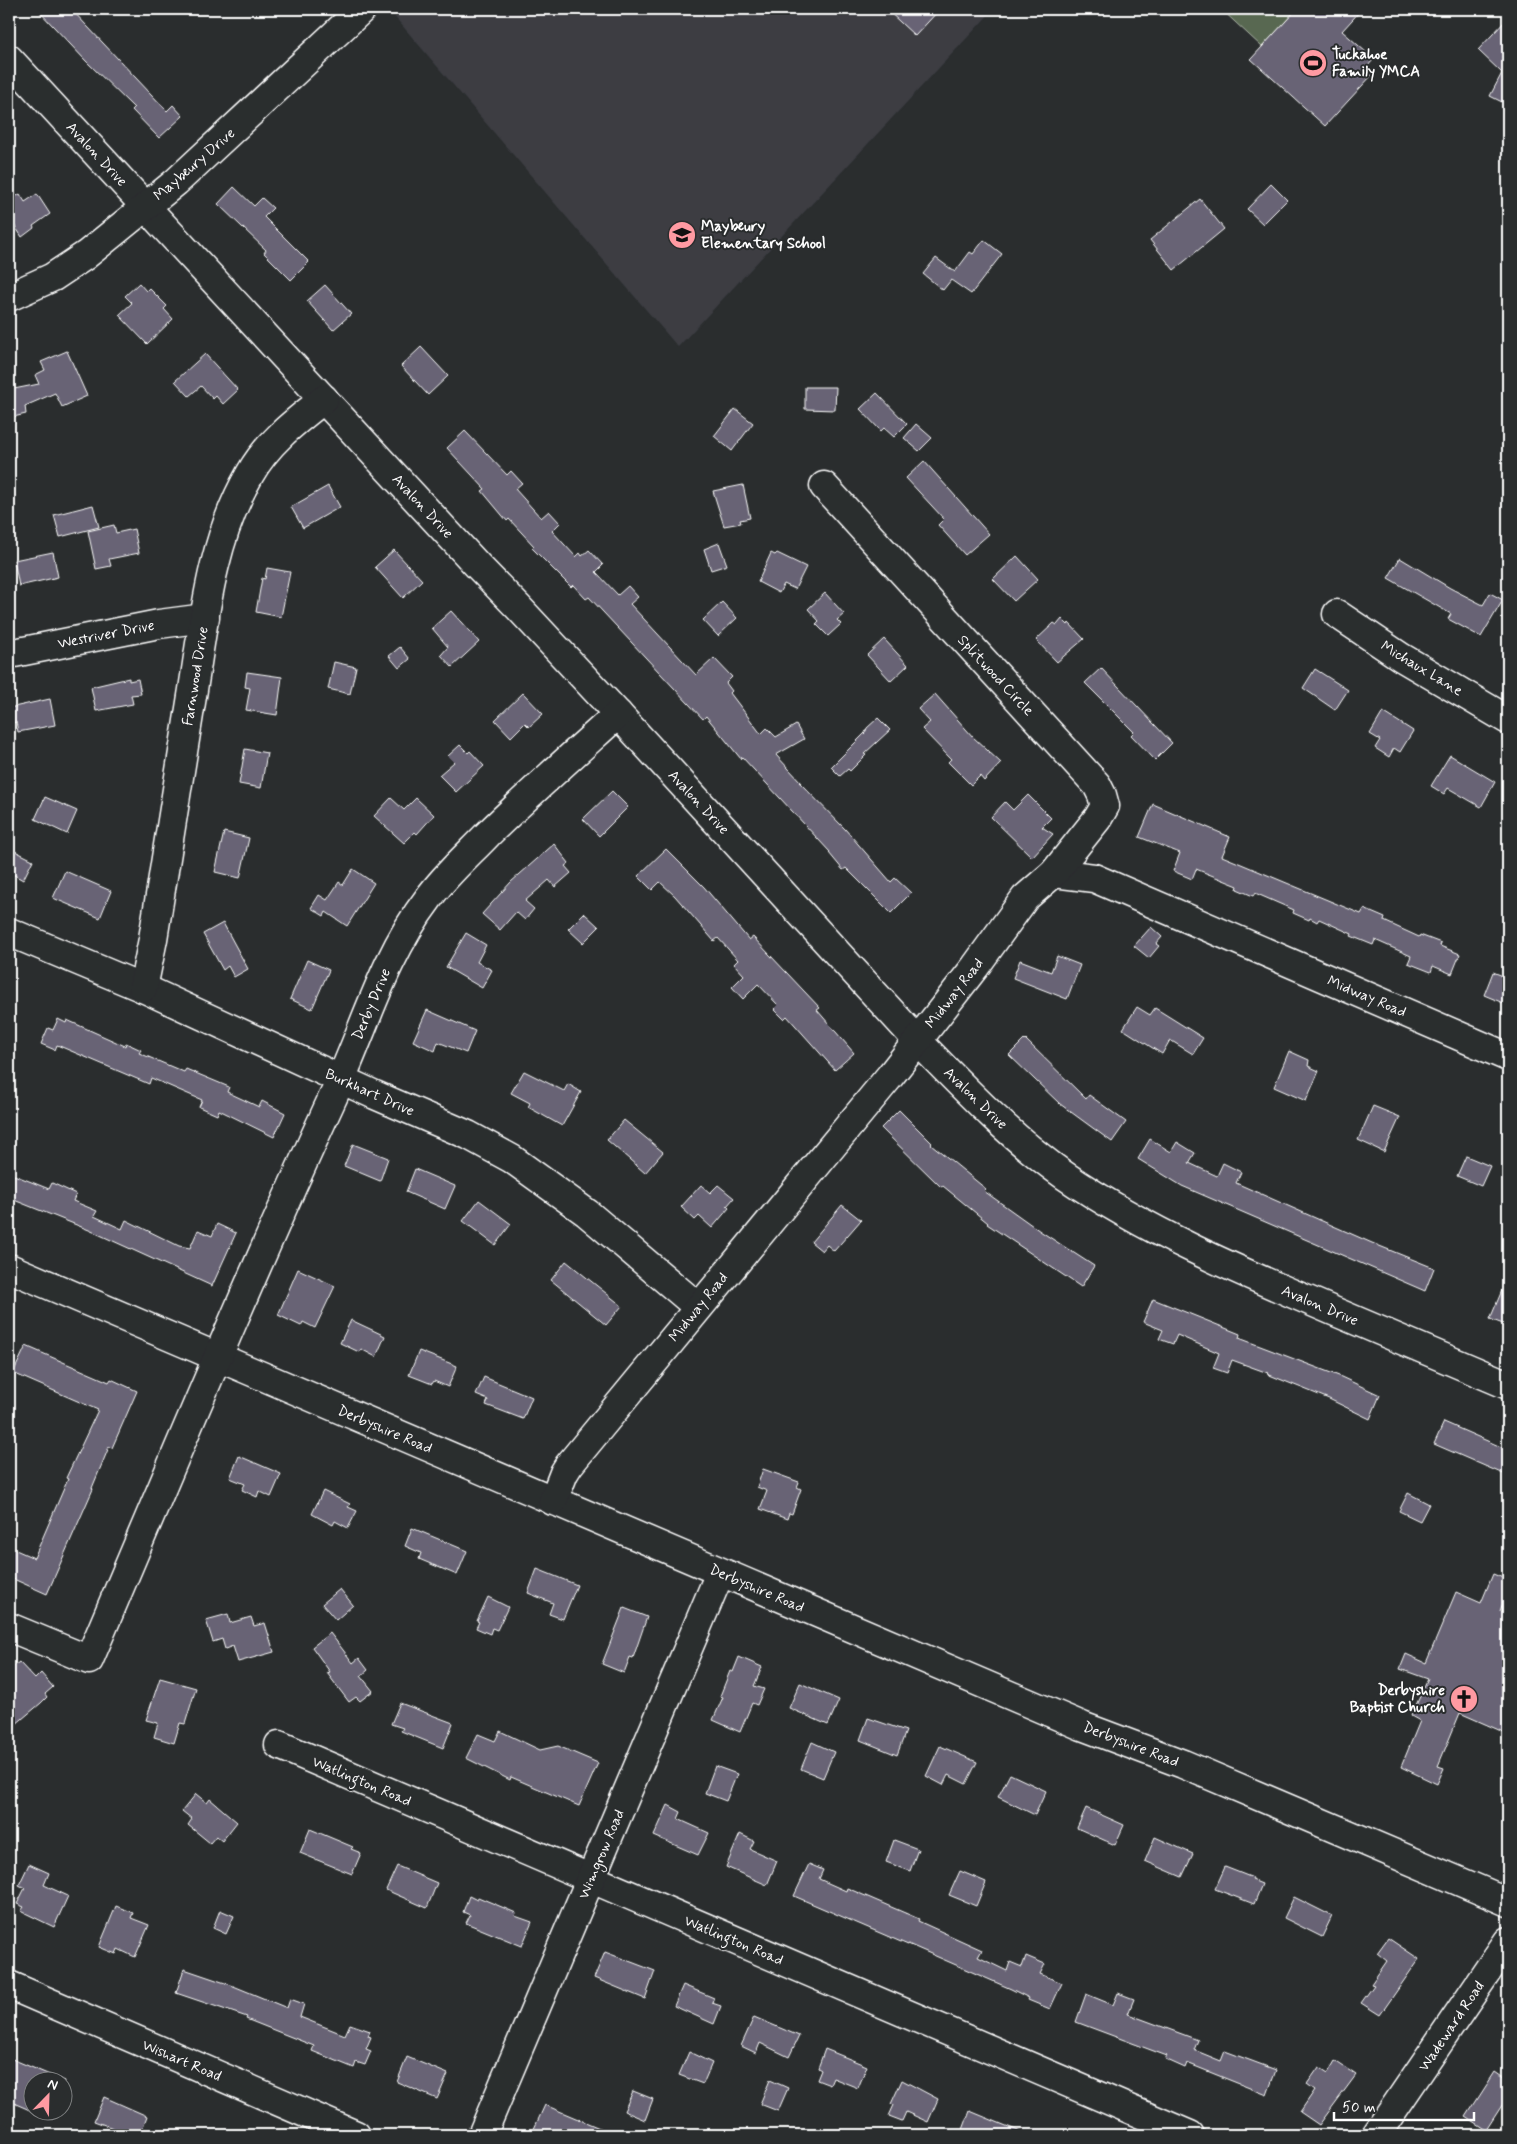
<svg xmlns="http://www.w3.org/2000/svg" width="1517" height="2144" viewBox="0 0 1517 2144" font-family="Mynerve,sans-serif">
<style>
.built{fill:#3c3d43}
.green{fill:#596851;stroke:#acb4a8}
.building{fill:#676375;stroke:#fff}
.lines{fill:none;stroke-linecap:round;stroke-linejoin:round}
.minor-casing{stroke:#fff;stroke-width:31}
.minor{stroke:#2a2d2e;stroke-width:28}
.labels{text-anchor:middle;stroke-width:4;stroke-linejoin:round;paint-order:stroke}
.poi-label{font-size:15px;font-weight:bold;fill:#fff;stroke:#2a2d2e;text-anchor:start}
.street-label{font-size:15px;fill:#fff;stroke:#2a2d2e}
</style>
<rect width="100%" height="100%" fill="#2a2d2e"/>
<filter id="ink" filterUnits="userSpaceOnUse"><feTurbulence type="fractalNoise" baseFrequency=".02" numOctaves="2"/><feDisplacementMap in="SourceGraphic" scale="10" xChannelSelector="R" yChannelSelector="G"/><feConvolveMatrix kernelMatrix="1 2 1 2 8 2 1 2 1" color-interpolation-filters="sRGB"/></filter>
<g filter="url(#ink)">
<polygon class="built" points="388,9 994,9 678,347"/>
<polygon class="green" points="1221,9 1291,9 1294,12 1262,47"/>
<g class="building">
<polygon points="37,9 71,9 167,111 173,105 183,116 159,138 132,110 134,108 86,61"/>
<polygon points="886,9 940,9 915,36"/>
<polygon points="1297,9 1362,9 1342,31 1374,59 1366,68 1373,74 1325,126 1251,59"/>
<polygon points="1508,18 1508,105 1490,96 1502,73 1478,50"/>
<polygon points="1271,184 1287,200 1263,224 1247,209"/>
<polygon points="234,187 254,206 262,198 273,208 264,217 309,262 291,280 264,253 266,250 218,204"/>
<polygon points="20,194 25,202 37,194 50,214 33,226 34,228 22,237 9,217 9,201"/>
<polygon points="1200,199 1224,229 1174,270 1150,240"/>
<polygon points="984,240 1002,254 971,294 951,280 943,290 923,274 936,258 955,272 970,252 973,254"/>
<polygon points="139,283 146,291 149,288 167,306 164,309 173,319 147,344 119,315 132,303 125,296"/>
<polygon points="325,285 351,314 333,330 307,301"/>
<polygon points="421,347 448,376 428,395 401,366"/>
<polygon points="67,351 87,396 62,407 55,393 25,406 26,414 9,418 9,390 39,384 35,375 45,370 41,362"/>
<polygon points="205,354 238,390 223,404 216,396 213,399 201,386 189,396 175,381"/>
<polygon points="805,387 836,387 835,410 805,409"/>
<polygon points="877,393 907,424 894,437 884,428 881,431 860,409"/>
<polygon points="735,409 753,423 732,451 714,436"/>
<polygon points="916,424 932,438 919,451 904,438"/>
<polygon points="465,431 507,475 511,471 522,483 515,489 541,518 549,511 560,523 552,531 576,557 580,553 582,556 589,550 603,565 596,572 618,595 628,586 638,597 630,604 696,675 714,658 732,677 726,683 732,691 730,693 761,734 767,728 776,737 796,725 804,739 776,755 801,782 800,783 845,829 891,882 895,878 911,893 891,913 846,868 843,870 829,853 830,852 742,757 741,759 706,716 703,719 589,597 586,599 573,585 571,587 532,548 534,546 509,519 507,521 482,491 485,489 447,448"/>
<polygon points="924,461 989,534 965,555 938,525 944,519 906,478"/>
<polygon points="743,485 750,518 740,520 741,523 724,526 713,491"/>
<polygon points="328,486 340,507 303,528 291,507"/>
<polygon points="93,505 99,527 60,537 54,515"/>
<polygon points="114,525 116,533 134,529 139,553 109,559 111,566 96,569 88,531"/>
<polygon points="719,543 727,565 711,570 704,549"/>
<polygon points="394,550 422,580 403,598 375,567"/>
<polygon points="53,552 58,577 19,586 14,560"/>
<polygon points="771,553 775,555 777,553 806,567 795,589 784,584 779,593 758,582"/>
<polygon points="1017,556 1038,579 1014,601 993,579"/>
<polygon points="1400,558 1450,588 1483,605 1490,593 1503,600 1481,637 1448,619 1451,614 1388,578"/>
<polygon points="267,568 290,572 281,617 256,612 262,578 265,579"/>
<polygon points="825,593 844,614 837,620 841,624 828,636 816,624 819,621 808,609"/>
<polygon points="722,602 737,618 718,636 703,620"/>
<polygon points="451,611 479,642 452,667 441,655 448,647 432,628"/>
<polygon points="1062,619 1068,625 1069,623 1084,639 1057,662 1036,640 1054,623 1057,625"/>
<polygon points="884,639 908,665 891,681 867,655"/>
<polygon points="400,647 410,659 399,668 389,656"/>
<polygon points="334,662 356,667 350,694 328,689"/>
<polygon points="1101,668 1172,743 1155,760 1131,735 1134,732 1085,683"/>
<polygon points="1315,669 1348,690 1335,710 1303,688"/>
<polygon points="247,672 282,677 277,715 246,710 250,688 245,687"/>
<polygon points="129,678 129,681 138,679 141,694 131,695 133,704 96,711 91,687"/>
<polygon points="523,693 543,714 529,727 525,723 511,737 495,720"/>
<polygon points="935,694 973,737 1001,763 984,781 980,776 971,785 948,762 951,759 922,729 930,722 918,709"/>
<polygon points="50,699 55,725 18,732 16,722 9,724 9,708"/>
<polygon points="1383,712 1413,731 1400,752 1394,748 1389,757 1375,748 1380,740 1370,734"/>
<polygon points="878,718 890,730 864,754 866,755 850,771 848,769 840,776 831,767 865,733 867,728"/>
<polygon points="460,745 468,753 470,751 484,766 456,792 439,775 454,762 448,756"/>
<polygon points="245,749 267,753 261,788 239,784"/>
<polygon points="1450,755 1495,782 1481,807 1448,788 1444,794 1431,786"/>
<polygon points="612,791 628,807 599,836 583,819"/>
<polygon points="1028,795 1051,818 1042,827 1053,834 1032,857 991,817 1005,802 1013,810"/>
<polygon points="45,797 77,811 67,834 35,819"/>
<polygon points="391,798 404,810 416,798 434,815 417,834 415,832 404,843 374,816"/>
<polygon points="1153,804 1230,837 1222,856 1361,914 1364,909 1385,918 1384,921 1419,937 1420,935 1441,943 1440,946 1460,954 1452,974 1433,966 1431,972 1408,963 1411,956 1375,940 1373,945 1351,936 1352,934 1319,919 1317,922 1310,918 1309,920 1293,913 1294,910 1255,893 1253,896 1237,889 1238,886 1196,869 1192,879 1173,871 1180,853 1139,837"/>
<polygon points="224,832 249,838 240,878 215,872"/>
<polygon points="554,844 569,863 565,866 571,873 555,887 549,880 525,901 534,909 525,920 516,912 500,930 482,914 511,882"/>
<polygon points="9,848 33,860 23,880 9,872"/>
<polygon points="666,849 704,887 749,940 753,937 820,1008 817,1010 854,1053 835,1070 787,1016 784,1019 774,1009 778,1005 758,984 743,999 732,987 744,975 734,964 738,960 718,938 714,941 675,896 660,882 652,890 638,876"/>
<polygon points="353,869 374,883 347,926 326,912 324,916 311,908 319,895 327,900 339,882 343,885"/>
<polygon points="65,871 111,891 100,918 53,898"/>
<polygon points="584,913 599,927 583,943 568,929"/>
<polygon points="223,923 248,969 234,977 228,966 223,970 203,934"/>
<polygon points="1151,927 1162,937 1156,944 1159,946 1149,958 1134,946"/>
<polygon points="466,933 486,945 477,962 492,970 482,988 446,967"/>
<polygon points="1057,956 1080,965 1067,999 1013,978 1020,960 1051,972"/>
<polygon points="307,960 329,970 312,1009 290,999"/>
<polygon points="1493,972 1508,978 1508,1005 1484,995"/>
<polygon points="1137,1007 1150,1015 1155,1008 1203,1038 1193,1054 1170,1040 1162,1054 1123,1029"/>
<polygon points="427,1010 475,1031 466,1053 438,1042 435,1051 413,1041"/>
<polygon points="58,1019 66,1023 67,1020 125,1046 126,1043 141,1050 139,1053 184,1072 186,1069 229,1087 227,1092 259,1107 262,1101 285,1113 274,1137 219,1110 217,1115 199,1107 202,1100 151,1078 149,1084 57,1045 55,1050 41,1044 48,1028 53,1030"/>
<polygon points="1025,1039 1086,1099 1089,1095 1126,1122 1112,1142 1060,1104 1009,1055"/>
<polygon points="1289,1051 1309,1060 1308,1066 1319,1071 1306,1101 1274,1087"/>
<polygon points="524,1071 564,1091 568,1084 581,1092 562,1126 528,1107 530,1103 511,1093"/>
<polygon points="1373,1106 1400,1117 1384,1152 1358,1140"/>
<polygon points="899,1110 932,1143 931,1144 986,1189 984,1191 1040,1231 1094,1266 1081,1287 987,1224 988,1223 943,1186 941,1187 881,1128"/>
<polygon points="624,1120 663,1152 645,1173 607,1140"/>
<polygon points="1150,1139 1171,1152 1177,1142 1195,1153 1189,1163 1217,1176 1223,1163 1241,1172 1236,1183 1372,1243 1434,1268 1425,1291 1182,1186 1138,1159"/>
<polygon points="353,1144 388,1158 380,1181 344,1166"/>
<polygon points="1466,1156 1490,1166 1481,1186 1457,1176"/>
<polygon points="415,1169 455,1186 445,1209 406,1192"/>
<polygon points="9,1173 49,1189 52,1183 76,1194 73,1201 97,1211 94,1216 122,1229 126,1220 179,1246 190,1248 198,1230 212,1236 217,1224 236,1233 212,1286 89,1230 9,1198"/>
<polygon points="701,1185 710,1193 718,1185 734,1198 727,1206 729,1208 712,1228 699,1216 695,1220 681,1207"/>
<polygon points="479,1200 511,1224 495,1245 463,1221"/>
<polygon points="842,1205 861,1220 834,1251 827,1245 822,1251 811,1242"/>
<polygon points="566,1261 622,1306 606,1325 551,1280"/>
<polygon points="298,1269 335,1286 315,1328 303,1322 301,1326 278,1315"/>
<polygon points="1508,1276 1508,1326 1490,1319"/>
<polygon points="1153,1299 1240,1334 1239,1338 1339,1376 1380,1395 1370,1419 1329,1399 1267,1374 1268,1373 1232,1360 1227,1373 1213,1368 1219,1353 1177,1335 1173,1344 1159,1339 1163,1330 1143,1322"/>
<polygon points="351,1320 385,1336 376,1357 361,1349 359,1352 340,1343"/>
<polygon points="26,1346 109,1382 111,1379 137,1391 112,1448 109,1447 92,1488 93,1489 47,1594 9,1577 9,1547 34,1558 68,1479 66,1478 98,1410 13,1373"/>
<polygon points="419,1351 457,1366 448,1387 434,1381 432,1384 409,1375"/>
<polygon points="484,1377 532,1397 523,1419 486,1405 488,1400 476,1395"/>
<polygon points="1444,1422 1508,1450 1508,1476 1434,1444"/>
<polygon points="239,1456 281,1474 271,1497 259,1491 257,1497 242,1490 245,1484 230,1478"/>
<polygon points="763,1469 799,1482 797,1487 801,1489 792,1514 789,1513 787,1519 760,1509 767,1491 757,1487"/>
<polygon points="323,1491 350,1504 348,1507 357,1511 348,1528 335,1521 333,1525 312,1514"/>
<polygon points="1408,1493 1429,1504 1420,1521 1399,1511"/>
<polygon points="412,1528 467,1551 457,1575 419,1559 421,1553 405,1546"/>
<polygon points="537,1569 577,1585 563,1619 549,1614 553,1603 528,1593"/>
<polygon points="1493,1574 1508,1580 1508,1589 1500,1611 1508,1615 1508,1734 1460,1713 1438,1766 1444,1768 1437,1784 1401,1767 1420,1721 1411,1716 1428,1679 1400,1669 1406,1654 1426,1663 1456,1592 1481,1603"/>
<polygon points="340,1589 353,1605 336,1620 322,1604"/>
<polygon points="488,1597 508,1607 497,1630 492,1628 490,1634 476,1628 479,1622 477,1621"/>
<polygon points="624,1608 647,1617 633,1658 630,1657 624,1673 602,1664"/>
<polygon points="228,1614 230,1623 251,1617 254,1626 265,1623 274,1652 238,1662 233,1646 225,1649 222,1639 213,1642 206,1620"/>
<polygon points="330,1633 353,1663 359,1658 368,1670 361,1676 373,1691 360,1701 356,1697 349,1702 327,1673 330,1672 312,1647"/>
<polygon points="739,1657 762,1667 754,1686 764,1689 757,1705 752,1703 740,1732 713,1720 723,1697 720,1696 730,1671 733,1672"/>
<polygon points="19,1662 35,1679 41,1673 53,1687 45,1694 47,1697 41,1703 9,1730 9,1670"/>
<polygon points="160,1678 196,1688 185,1724 180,1723 174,1743 154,1737 158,1723 146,1720"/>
<polygon points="800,1683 839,1700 828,1725 789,1708"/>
<polygon points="400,1703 453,1723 443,1748 401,1731 403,1728 391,1724"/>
<polygon points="868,1718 906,1731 897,1755 860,1740"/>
<polygon points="500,1731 540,1750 558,1746 598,1763 579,1806 511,1777 510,1780 466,1758 478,1734 495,1741"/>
<polygon points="812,1742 834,1752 823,1778 801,1769"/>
<polygon points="940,1746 977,1762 966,1784 948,1775 943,1785 926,1776"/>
<polygon points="715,1766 737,1774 726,1801 705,1793"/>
<polygon points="1010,1774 1046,1791 1035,1815 998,1797"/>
<polygon points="196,1794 207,1803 210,1799 237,1822 222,1841 216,1836 210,1843 188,1825 192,1819 182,1811"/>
<polygon points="668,1805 681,1812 678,1819 709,1833 698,1855 654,1836"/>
<polygon points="1086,1808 1124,1825 1115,1845 1077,1828"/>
<polygon points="310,1829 353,1847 351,1849 361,1853 352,1874 300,1853"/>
<polygon points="740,1834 754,1841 750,1849 777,1861 767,1885 726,1867"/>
<polygon points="1155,1837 1193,1854 1182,1877 1145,1861"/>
<polygon points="894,1840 918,1849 910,1871 886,1862"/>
<polygon points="29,1864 49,1873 44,1885 68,1896 54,1927 21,1911 24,1907 17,1904 25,1888 19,1885"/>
<polygon points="809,1864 823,1870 819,1879 846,1891 847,1888 919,1919 918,1921 982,1950 978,1957 1007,1971 1010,1962 1022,1967 1026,1956 1045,1964 1040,1974 1062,1983 1050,2009 1028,2000 1029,1998 1011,1989 908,1944 908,1945 794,1896"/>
<polygon points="397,1866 437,1883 427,1908 386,1890"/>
<polygon points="1225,1867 1253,1878 1252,1880 1262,1884 1254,1904 1215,1889"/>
<polygon points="960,1871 986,1882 976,1906 949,1895"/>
<polygon points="469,1896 477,1900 478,1897 516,1913 515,1916 532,1922 522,1946 466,1923 470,1915 463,1912"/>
<polygon points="1294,1897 1332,1916 1322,1937 1284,1918"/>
<polygon points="116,1906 133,1913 131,1918 149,1925 135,1957 118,1949 116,1954 99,1947"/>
<polygon points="220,1910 234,1916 226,1934 213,1928"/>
<polygon points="1388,1938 1419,1959 1380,2015 1361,2003 1374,1985 1371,1984 1387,1961 1377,1953"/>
<polygon points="605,1952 655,1971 645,1999 594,1978"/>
<polygon points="184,1969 231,1985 287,2008 290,1999 304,2004 300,2017 345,2035 350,2024 370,2031 368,2036 371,2037 366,2049 371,2051 365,2065 356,2062 354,2068 312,2051 314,2046 246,2019 247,2017 176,1993"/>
<polygon points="683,1985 714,1998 712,2003 721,2006 714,2024 674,2006"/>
<polygon points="1118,1993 1134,1999 1128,2014 1198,2040 1194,2050 1221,2061 1225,2051 1276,2070 1267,2095 1187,2063 1185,2068 1165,2059 1167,2056 1076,2022 1086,1994 1113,2005"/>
<polygon points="754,2017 799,2036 789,2057 760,2043 756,2053 741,2046"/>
<polygon points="825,2049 867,2066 858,2088 833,2078 830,2085 817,2080 821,2070 818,2068"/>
<polygon points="689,2052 712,2063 703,2084 679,2075"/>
<polygon points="407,2057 448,2074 437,2099 397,2082"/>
<polygon points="12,2059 64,2081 64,2082 32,2082 32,2111 9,2101 9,2067"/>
<polygon points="1335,2061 1356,2075 1319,2125 1300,2112 1315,2090 1307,2084 1319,2067 1328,2073"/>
<polygon points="1495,2072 1508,2081 1508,2096 1486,2130 1466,2117"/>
<polygon points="770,2080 788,2088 778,2111 760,2104"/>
<polygon points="902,2080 938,2099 928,2122 906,2112 902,2121 889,2116 894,2105 891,2104"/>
<polygon points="633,2091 653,2099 645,2120 624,2111"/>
<polygon points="104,2097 147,2116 140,2135 123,2135 124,2132 94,2121"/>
<polygon points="545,2105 616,2135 543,2135 533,2131"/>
<polygon points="970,2111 1028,2135 961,2135"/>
</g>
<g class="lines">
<defs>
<g id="minor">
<path d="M9,59l470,508 39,40 100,107 299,326c46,47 93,97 147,135 83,57 175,96 267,135 59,25 118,50 177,75"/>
<polyline points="9,297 53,277 86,255 176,182 362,9"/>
<polyline points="1337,614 1401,657 1508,720"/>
<polyline points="9,654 159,624 205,618"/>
<polyline points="1054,873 1094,878 1508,1057"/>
<polyline points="9,932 143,988 375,1095 468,1135 512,1159 587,1213 698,1307"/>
<path d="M143,988l10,-49c13,-81 26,-162 39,-243 12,-75 19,-155 58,-222 18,-32 46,-53 74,-75"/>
<polyline points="9,1268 1082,1726 1183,1764 1508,1902"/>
<polyline points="553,1501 564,1473 569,1465 890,1076 975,967 1025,898 1054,873 1098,818 1105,806 1102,795 1097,785 824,486"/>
<path d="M9,1627l80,33c80,-188 158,-377 244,-563 31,-66 50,-139 95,-198 17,-24 40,-44 60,-65 42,-41 86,-80 130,-120"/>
<polyline points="279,1745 1190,2135"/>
<polyline points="9,1985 356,2135"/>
<polyline points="482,2135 720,1573"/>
<polyline points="1376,2135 1508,1941"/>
</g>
</defs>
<use href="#minor" class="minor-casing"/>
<use href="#minor" class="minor"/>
</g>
</g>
<defs>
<symbol id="stadium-disc" viewBox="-11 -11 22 22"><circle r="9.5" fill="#ff9aa2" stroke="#2a2d2e"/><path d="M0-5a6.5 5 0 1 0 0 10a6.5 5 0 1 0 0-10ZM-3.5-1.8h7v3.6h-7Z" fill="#111"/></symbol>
<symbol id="school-disc" viewBox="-11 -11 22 22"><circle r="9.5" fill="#ff9aa2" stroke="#2a2d2e"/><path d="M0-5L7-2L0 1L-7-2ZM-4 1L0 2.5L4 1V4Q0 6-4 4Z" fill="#111"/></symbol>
<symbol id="church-disc" viewBox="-11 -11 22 22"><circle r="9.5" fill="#ff9aa2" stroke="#2a2d2e"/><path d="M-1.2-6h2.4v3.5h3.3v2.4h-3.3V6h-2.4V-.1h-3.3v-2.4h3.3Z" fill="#111"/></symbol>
</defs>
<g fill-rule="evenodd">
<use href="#stadium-disc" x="1297" y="47" width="32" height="32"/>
<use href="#school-disc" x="666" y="219" width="32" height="32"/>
<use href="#church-disc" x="1448" y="1683" width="32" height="32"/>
</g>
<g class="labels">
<g class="poi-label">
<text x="1332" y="59">Tuckahoe<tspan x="1332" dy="17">Family YMCA</tspan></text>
<text x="701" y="231">Maybeury<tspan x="701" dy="17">Elementary School</tspan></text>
<text x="1445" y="1695" text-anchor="end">Derbyshire<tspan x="1445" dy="17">Baptist Church</tspan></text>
</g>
<g class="street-label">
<text transform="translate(97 154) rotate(47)" y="5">Avalon Drive</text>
<text transform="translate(194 164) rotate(-41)" y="5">Maybeury Drive</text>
<text transform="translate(423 506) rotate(47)" y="5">Avalon Drive</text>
<text transform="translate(106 634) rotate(-11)" y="5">Westriver Drive</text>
<text transform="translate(1422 668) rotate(31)" y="5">Michaux Lane</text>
<text transform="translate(996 675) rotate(47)" y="5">Splitwood Circle</text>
<text transform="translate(195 676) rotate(-81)" y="5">Farnwood Drive</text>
<text transform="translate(699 802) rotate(47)" y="5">Avalon Drive</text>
<text transform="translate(954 993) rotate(-52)" y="5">Midway Road</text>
<text transform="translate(1367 996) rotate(23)" y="5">Midway Road</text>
<text transform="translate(371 1004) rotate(-67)" y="5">Derby Drive</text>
<text transform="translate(370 1092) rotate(24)" y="5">Burkhart Drive</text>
<text transform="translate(976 1098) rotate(44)" y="5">Avalon Drive</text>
<text transform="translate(1320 1305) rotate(23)" y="5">Avalon Drive</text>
<text transform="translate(698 1307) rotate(-51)" y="5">Midway Road</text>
<text transform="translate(385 1429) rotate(23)" y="5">Derbyshire Road</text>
<text transform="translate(757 1588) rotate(23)" y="5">Derbyshire Road</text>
<text transform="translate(1131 1744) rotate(21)" y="5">Derbyshire Road</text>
<text transform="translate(362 1781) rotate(23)" y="5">Watlington Road</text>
<text transform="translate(601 1854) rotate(-67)" y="5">Wimgrow Road</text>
<text transform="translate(734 1940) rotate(23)" y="5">Watlington Road</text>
<text transform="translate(1451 2026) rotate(-56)" y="5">Wadeward Road</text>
<text transform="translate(182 2060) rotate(23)" y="5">Wishart Road</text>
</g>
</g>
<rect width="1517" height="2144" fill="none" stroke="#2a2d2e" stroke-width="30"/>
<rect x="15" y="15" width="1487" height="2114" fill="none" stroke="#fff" stroke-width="2" filter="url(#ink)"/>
<g transform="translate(48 2096) rotate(23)"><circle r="24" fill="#2a2d2e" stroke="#7f8182"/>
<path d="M0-4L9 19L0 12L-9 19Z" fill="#ff9aa2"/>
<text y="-8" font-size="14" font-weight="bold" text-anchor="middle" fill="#ffffff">N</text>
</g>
<path d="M1334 2112v8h140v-8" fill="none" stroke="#ffffff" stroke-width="2.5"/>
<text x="1342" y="2112" font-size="15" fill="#ffffff" stroke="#2a2d2e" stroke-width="4" paint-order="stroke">50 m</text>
</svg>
